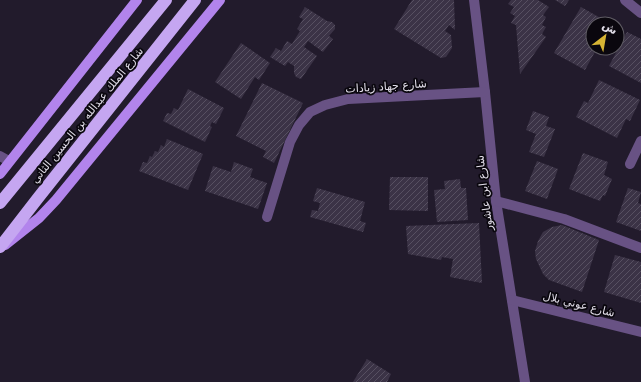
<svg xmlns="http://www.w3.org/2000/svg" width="641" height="382" viewBox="0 0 641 382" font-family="'DejaVu Sans','Noto Naskh Arabic',sans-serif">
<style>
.building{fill:url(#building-hatch)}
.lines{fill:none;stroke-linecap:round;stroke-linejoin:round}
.street{stroke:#685284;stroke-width:10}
.primary{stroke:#b284ec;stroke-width:10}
.highway{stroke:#c5a6f1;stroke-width:12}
.labels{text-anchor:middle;stroke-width:3.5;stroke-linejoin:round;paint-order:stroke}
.street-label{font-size:11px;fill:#e1dde8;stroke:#0a070e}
</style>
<defs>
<pattern id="building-hatch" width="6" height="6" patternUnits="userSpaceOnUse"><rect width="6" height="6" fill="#3b3346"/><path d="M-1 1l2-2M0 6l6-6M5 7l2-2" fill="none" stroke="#575061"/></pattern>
</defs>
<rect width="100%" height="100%" fill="#221b2c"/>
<g class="building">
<polygon points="412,0 454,0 455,30 449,25 445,31 451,35 452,48 446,57 441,58 394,29"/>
<polygon points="511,0 538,0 549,7 543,15 546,17 542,25 546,27 542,34 546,37 520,74 516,25 511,23 515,16 510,13 514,7 508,4"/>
<polygon points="555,0 569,0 565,6"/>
<polygon points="305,7 327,21 332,22 335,25 335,29 329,36 333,39 323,52 308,41 304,47 317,56 301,79 296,77 294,73 294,66 288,62 285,66 270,57 276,48 281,51 287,41 292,44 300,31 297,29 303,19 299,17"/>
<polygon points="581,7 611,24 593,24 593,48 597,48 585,70 554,53"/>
<polygon points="627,32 641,39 641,83 609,66"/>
<polygon points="241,43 270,63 259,80 255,77 241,99 215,82"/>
<polygon points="599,80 640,100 630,121 626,119 617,138 576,117 584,101 588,103"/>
<polygon points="262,83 303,103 274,163 263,157 266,151 236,136"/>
<polygon points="188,89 224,108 216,124 212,122 210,126 212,127 205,142 163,121 167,113 171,114 174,108 178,110"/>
<polygon points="533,111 549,117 546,126 555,129 544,157 529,152 536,134 526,130"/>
<polygon points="167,139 203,154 188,190 139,171 143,162 147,163 150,156 152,157 155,151 158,152 161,145 164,147"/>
<polygon points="583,153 608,162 604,175 612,179 605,196 603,195 600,201 569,189"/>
<polygon points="537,161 558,169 547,199 525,191"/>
<polygon points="234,162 253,169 250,177 267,183 258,209 205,191 213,166 231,172"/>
<polygon points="390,177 428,177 428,211 389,210"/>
<polygon points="460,179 461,188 466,188 468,220 437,222 434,190 445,189 444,181"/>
<polygon points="317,188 365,202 360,221 366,223 363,232 310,217 312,210 318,211 320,203 313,201"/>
<polygon points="628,188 641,192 638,203 641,204 641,231 616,222"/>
<polygon points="479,223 482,283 450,277 453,259 442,257 441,260 408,254 406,226"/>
<polygon points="562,225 599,240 582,292 549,280 543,274 536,259 535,251 538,241 543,232 552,227"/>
<polygon points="615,255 641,262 641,303 604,292"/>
<polygon points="367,359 391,374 387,382 353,382"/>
</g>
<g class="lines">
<g class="street">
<polyline points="474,0 485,92 496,201 525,382"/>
<polyline points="625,0 641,13"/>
<polyline points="0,156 9,161"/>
<polyline points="630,164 641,141"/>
<polyline points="496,201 564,219 641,248"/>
<polyline points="267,217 290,142 299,125 310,112 325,105 348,99 485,92"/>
<polyline points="512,300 641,332"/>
</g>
<g class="primary">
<polyline points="0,174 137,0"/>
<polyline points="5,245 39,218 56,200 220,0"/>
</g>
<g class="highway">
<polyline points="0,203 166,0"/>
<polyline points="0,247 38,198 195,0"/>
</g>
</g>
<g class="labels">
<g class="street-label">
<text transform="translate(386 86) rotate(-4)" y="4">شارع جهاد زيادات</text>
<text transform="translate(87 115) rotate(-51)" y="4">شارع الملك عبدالله بن الحسين الثاني</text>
<text transform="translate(484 193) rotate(-97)" y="4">شارع ابن عاشور</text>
<text transform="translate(579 304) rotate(14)" y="4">شارع عوني بلال</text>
</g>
</g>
<g transform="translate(605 36) rotate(31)"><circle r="19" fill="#0a070e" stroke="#605d65"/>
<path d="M0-3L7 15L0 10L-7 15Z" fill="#d7b434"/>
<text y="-6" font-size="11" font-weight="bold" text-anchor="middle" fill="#e1dde8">ش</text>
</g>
</svg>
